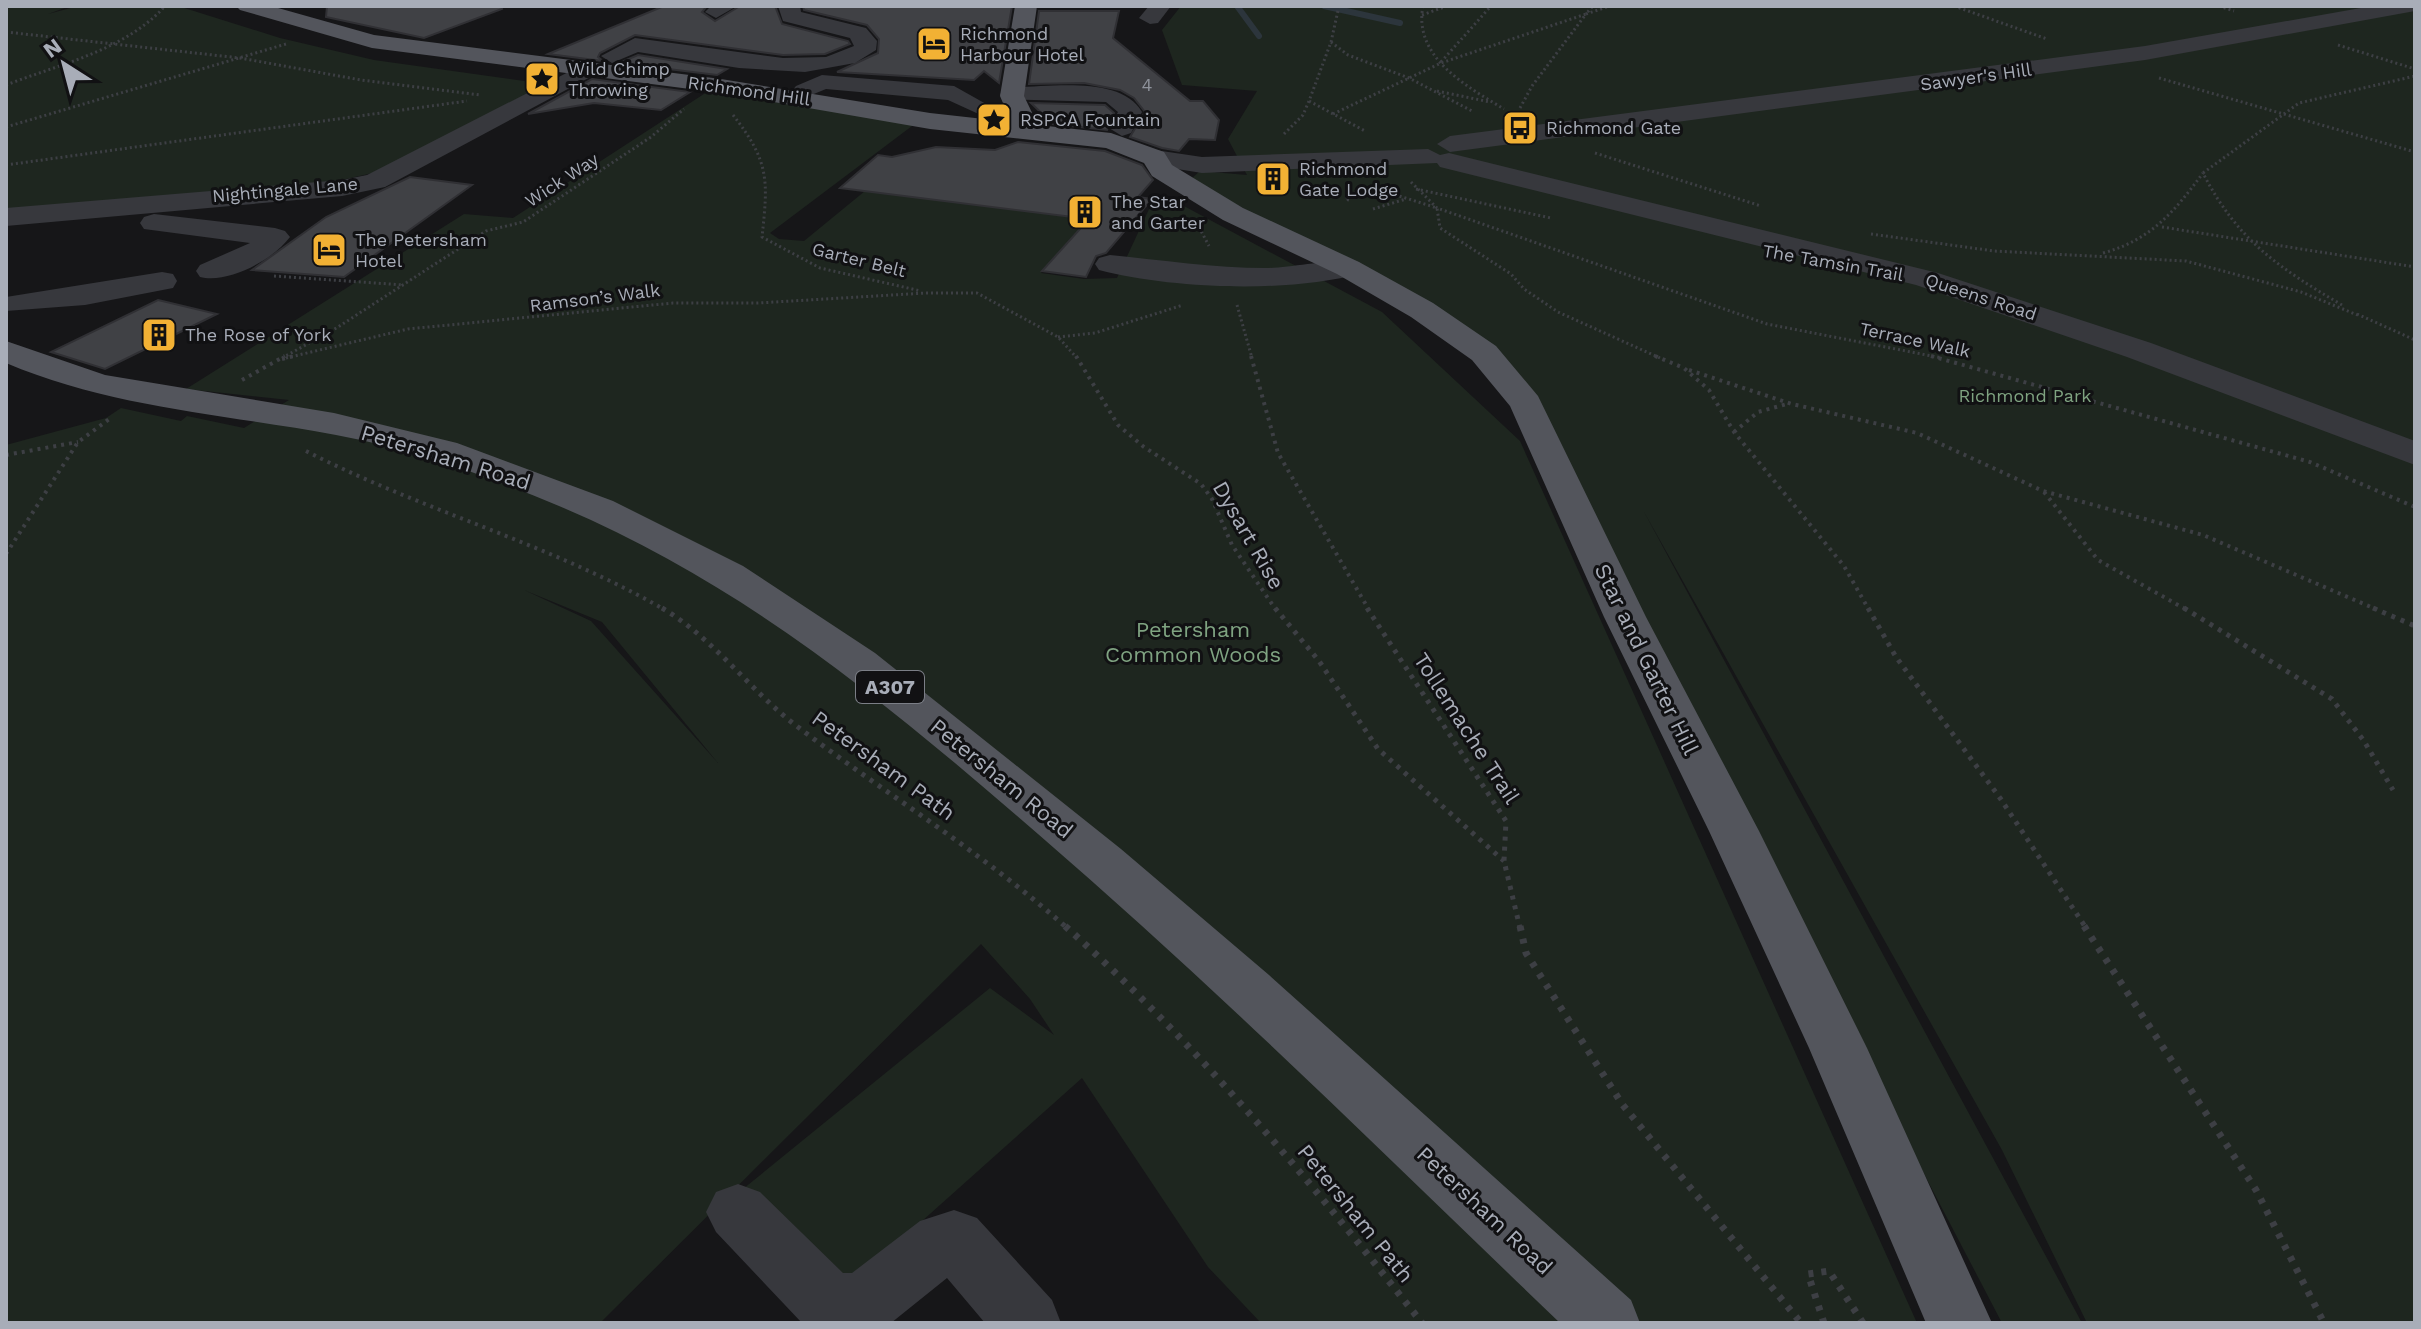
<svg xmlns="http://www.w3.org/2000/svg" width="2421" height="1329" viewBox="0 0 2421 1329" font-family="'Work Sans',sans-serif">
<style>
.green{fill:#1e261f;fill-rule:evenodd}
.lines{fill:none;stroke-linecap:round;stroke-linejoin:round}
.stream{stroke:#2c353c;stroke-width:6}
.building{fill:#404145;stroke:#303034;stroke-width:2}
.path-far3{stroke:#3d3f44;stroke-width:3;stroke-dasharray:2 3;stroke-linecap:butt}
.path-far2{stroke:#3d3f44;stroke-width:4;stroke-dasharray:3 5;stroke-linecap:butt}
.path-far1{stroke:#3d3f44;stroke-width:5;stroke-dasharray:4 6;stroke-linecap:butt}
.path{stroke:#3d3f44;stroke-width:7;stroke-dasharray:5 8;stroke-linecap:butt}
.minor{fill:#37383d;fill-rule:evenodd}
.major{fill:#53555c;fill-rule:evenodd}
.labels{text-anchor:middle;stroke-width:6;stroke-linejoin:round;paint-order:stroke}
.far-poi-label{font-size:18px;fill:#a8adb8;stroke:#111113;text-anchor:start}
.far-street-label{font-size:18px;fill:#a8adb8;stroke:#111113}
.number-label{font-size:18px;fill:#8e929b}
.far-park-label{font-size:18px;fill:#7fa381;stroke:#111113}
.shield{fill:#111113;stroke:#7b7e86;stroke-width:2}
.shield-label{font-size:20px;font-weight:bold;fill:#a8adb8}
.street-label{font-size:22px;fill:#a8adb8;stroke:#111113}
.park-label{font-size:22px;fill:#7fa381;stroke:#111113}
</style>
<rect width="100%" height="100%" fill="#161618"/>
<g class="green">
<polygon points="6,6 70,6 48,14 78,6 178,6 280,38 374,60 546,84 377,172 337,181 6,212"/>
<polygon points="1181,6 2415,6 2415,1323 2087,1323 2002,1150 1643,510 2082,1323 2002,1323 1492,347 1191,179 1200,171 1247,175 1228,139 1257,91 1182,85 1162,30"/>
<path d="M707,92l209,31 -146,110 9,6 25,2 61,-50 224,28 -48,54 43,6 33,-1 33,-71 19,-9 213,114 138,129 397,882h-656l-53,-56 -126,-189 -236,211 -103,-100 247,-201 64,47 -24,-36 -49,-55 -381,379h-594v-878l100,-27 15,-10 60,13 6,-5 57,12 45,-28 -103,-11 278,-175 49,4zM524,590l78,32 116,141 -127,-142z"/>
</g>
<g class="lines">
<g class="stream">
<polyline points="1237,6 1259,36"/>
<polyline points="1324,6 1400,23"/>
</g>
</g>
<g class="building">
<polygon points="327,6 501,6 502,9 424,38 326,17"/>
<polygon points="664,6 707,6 702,12 715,21 740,6 775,6 782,24 848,41 850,44 825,54 783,55 635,35 600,53 598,57 603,61 548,54"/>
<polygon points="803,6 1012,6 999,83 984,71 974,80 837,72 878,53 879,39 867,25 804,10"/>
<polygon points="1039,11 1119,11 1113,38 1190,101 1203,101 1219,120 1215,140 1189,139 1179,151 1162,148 1130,137 1145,112 1134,98 1120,90 1084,83 1029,84"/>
<polygon points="638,55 727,69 717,75 619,63"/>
<polygon points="592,79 690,92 661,110 594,103 528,114"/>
<polygon points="1031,103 1105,105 1114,113 1107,130 1053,124"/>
<polygon points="1018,142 1105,151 1142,165 1153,180 1138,197 1152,199 1106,253 1096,256 1086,277 1042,271 1089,219 840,188 878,155 892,157 936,147 995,150"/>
<polygon points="410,177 472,185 344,277 252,270 326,217"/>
<polygon points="158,300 217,314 105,369 51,352"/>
</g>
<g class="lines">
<g class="path-far3">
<polyline points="1339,6 1331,42 1309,101 1365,131"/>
<path d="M1423,6c-10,51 43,80 81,103"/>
<polyline points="1954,6 2047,39"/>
<polyline points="2219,6 2234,11"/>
<polyline points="1422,15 1447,6"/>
<polyline points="6,32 240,58 361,80 480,95"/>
<polyline points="1331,42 1348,55 1409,78 1474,112"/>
<polyline points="2338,45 2415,69"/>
<polyline points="1441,62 1491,6"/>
<polyline points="2159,78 2415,152"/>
<path d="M6,85c54,-21 120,-35 159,-79"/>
<polyline points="1437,91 1490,102"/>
<polyline points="1520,108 1532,86 1586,14 1610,6"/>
<polyline points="1333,114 1441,63 1586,14 1593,6"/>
<path d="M733,115c37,47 35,66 29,122l58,31 101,23"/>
<polyline points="6,127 286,44"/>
<polyline points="1284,134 1303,115 1309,101"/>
<polyline points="1595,153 1761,206"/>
<polyline points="6,165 467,101"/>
<polyline points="1411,182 1437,208 1767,324 1942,358"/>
<polyline points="1371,187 1437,208 1440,228 1511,274 1524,289 1558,312 1660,358"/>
<polyline points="1416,189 1551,218"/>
<polyline points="1349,200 1345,199 1366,186"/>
<polyline points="1373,209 1406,199"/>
<polyline points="1199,227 1209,246"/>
<polyline points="2162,227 2415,267"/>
<polyline points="1871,234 1994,251 2186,261 2301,292 2360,316"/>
<path d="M2103,253c48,-13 71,-41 100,-80"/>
<polyline points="274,276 404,285"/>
<polyline points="1237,305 1252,358"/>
<path d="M2342,305c-63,-37 -105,-65 -139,-132l96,-70 116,-27"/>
<polyline points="2357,314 2415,340"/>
<polyline points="1058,337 1095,333 1183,305"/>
<polyline points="282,358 338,327 486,231 523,222 651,137 684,109"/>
<polyline points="286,358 408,329 673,303 758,303 926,293 977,293 1058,337 1077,358"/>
</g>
<g class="path-far2">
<polyline points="1076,356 1118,425 1144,447 1201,484 1212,499 1232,545 1276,610"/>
<polyline points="1251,356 1278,453 1369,610"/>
<polyline points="1655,356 1684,368 1709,390 1734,432 1844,566 1869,610"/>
<polyline points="1931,356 2310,462 2415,507"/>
<polyline points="282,359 294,356"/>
<polyline points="1689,370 1792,404 1917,433 2043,491 2203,535 2378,610"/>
<polyline points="242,380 285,356"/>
<polyline points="1734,432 1758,412 1787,404"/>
<path d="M306,451c117,60 245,93 359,159"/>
<polyline points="6,455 78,442"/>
<polyline points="2044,492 2098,560 2187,610"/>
<polyline points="6,554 78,442 112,417"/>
</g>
<g class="path-far1">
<path d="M662,608c51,30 86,80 132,116 90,69 188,128 273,204"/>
<polyline points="1275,608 1319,661 1378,749 1504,861"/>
<polyline points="1367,608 1506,821 1504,861 1520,928"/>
<polyline points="1868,608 1896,657 2000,798 2086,928"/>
<polyline points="2184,608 2332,699 2364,741 2393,790"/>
<polyline points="2373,608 2415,626"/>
</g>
<g class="path">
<path d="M1065,926c133,119 247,257 357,397"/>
<polyline points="1520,926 1526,953 1622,1104 1801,1323"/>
<polyline points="2084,926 2256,1190 2324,1323"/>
<polyline points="1824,1323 1808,1274 1829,1271 1863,1323"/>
</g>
<g class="minor">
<polygon points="711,6 737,6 716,18 705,12"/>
<polygon points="778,6 800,6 801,12 866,28 877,41 876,50 855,63 805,72 739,68 638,52 612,63 601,56 635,38 783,58 826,57 854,46 850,38 783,21"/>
<polygon points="1149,6 1171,6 1158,23 1150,24 1139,18"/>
<polygon points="2372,6 2415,6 2415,11 2145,60 1450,152 1437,144 1450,136 2145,46"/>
<polygon points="586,63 598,70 594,75 385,187 342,196 6,226 6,208 342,180 367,175"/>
<polygon points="822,75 954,86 995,109 983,116 948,100 826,89 804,98 792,91 796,86"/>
<path d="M1012,87c39,0 109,-12 130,25l-11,21 -9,3 -13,-8 9,-16 -12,-10 -103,-3 -3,-5z"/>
<polygon points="1428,149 1440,155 1449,153 1938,273 2151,343 2415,441 2415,465 2127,357 1916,285 1440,167 1437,163 1202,173 1146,164 1142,158 1146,152 1155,150 1202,157"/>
<path d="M154,214l121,14 10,3 5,6c-17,23 -62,47 -90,40l-4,-6 4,-6 50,-22 -106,-14 -4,-6 4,-6z"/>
<path d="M1110,255c52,5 104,13 156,13 24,0 75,-11 93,-6l4,6 -4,6c-73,19 -186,15 -260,-4l-4,-6 4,-6z"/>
<polygon points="162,272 173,274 177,281 173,288 85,305 6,311 6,297"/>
<polygon points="738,1184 760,1192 843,1273 852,1273 920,1221 954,1210 977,1218 1052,1300 1061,1323 985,1323 947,1278 891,1323 802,1323 716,1232 706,1212 716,1192"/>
</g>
<g class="major">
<polygon points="236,6 271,6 374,35 721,79 930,113 1011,122 1000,96 1015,6 1037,6 1024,96 1038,125 1111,133 1164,152 1172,165 1243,208 1359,262 1433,303 1496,346 1538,396 1646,617 1759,831 1867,1048 1992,1323 1926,1323 1809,1048 1709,831 1604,617 1510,406 1472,360 1411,317 1337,274 1223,220 1152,176 1144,163 1106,148 930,129 721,93 372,48 240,10"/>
<path d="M6,341l99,34 229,38 123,30 156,58 130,65 132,87 246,196 148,126 362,325 9,23h-80c-172,-165 -341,-333 -522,-489 -150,-130 -294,-250 -479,-328 -72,-30 -146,-57 -223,-71 -112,-21 -224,-27 -330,-72z"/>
</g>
</g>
<defs>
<symbol id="hotel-square" viewBox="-11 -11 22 22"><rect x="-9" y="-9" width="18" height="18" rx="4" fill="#f2b134" stroke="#111113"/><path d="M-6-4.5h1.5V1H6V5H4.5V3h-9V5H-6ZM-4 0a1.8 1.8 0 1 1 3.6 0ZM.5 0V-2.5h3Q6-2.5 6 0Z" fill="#111"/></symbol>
<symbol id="sight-square" viewBox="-11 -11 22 22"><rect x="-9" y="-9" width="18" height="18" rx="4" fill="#f2b134" stroke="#111113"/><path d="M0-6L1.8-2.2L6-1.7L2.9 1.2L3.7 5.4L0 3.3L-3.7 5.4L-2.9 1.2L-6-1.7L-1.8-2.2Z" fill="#111"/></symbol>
<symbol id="bus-square" viewBox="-11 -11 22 22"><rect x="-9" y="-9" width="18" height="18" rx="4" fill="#f2b134" stroke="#111113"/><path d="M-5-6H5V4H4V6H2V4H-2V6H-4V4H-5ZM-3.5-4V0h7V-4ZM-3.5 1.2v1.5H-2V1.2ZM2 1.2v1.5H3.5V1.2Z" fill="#111"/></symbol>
<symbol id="building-square" viewBox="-11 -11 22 22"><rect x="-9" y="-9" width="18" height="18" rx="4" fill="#f2b134" stroke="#111113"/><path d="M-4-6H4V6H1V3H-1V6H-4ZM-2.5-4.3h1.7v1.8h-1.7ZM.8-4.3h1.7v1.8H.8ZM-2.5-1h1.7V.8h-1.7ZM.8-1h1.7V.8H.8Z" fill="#111"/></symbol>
</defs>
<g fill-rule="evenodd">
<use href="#hotel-square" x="914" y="24" width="40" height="40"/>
<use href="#sight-square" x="522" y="59" width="40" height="40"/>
<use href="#sight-square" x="974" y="100" width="40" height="40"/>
<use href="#bus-square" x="1500" y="108" width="40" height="40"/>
<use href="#building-square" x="1253" y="159" width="40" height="40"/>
<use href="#building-square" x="1065" y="192" width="40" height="40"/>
<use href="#hotel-square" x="309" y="230" width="40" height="40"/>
<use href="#building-square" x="139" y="315" width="40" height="40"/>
</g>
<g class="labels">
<g class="far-poi-label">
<text x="960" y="40">Richmond<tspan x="960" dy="21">Harbour Hotel</tspan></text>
<text x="568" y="75">Wild Chimp<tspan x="568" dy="21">Throwing</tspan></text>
<text x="1020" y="126">RSPCA Fountain</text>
<text x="1546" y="134">Richmond Gate</text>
<text x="1299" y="175">Richmond<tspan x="1299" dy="21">Gate Lodge</tspan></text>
<text x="1111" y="208">The Star<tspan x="1111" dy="21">and Garter</tspan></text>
<text x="355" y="246">The Petersham<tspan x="355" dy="21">Hotel</tspan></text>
<text x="185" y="341">The Rose of York</text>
</g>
<g class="far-street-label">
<text transform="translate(1976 77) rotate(-8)" y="6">Sawyer's Hill</text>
<text transform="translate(749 91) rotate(8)" y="6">Richmond Hill</text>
<text transform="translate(562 180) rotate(-33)" y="6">Wick Way</text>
<text transform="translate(285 190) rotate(-5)" y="6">Nightingale Lane</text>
<text transform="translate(859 260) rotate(14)" y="6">Garter Belt</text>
<text transform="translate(1833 263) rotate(10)" y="6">The Tamsin Trail</text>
<text transform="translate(1981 297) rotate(18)" y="6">Queens Road</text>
<text transform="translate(595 298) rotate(-7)" y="6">Ramson’s Walk</text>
<text transform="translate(1915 340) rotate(12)" y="6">Terrace Walk</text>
</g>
<g class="number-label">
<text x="1147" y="91">4</text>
</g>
<g class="far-park-label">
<text x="2025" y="402">Richmond Park</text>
</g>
<rect class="shield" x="856" y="671" width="68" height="32" rx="6"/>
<g class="shield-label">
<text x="890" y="694">A307</text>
</g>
<g class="street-label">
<text transform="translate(446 457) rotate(17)" y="8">Petersham Road</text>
<text transform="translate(1249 535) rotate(60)" y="8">Dysart Rise</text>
<text transform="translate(1647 659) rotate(64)" y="8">Star and Garter Hill</text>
<text transform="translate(1467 728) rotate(57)" y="8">Tollemache Trail</text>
<text transform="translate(884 765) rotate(36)" y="8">Petersham Path</text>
<text transform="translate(1002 778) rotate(39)" y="8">Petersham Road</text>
<text transform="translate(1485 1210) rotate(43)" y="8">Petersham Road</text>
<text transform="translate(1356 1213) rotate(51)" y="8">Petersham Path</text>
</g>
<g class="park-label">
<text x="1193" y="637">Petersham<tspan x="1193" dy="25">Common Woods</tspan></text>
</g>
</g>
<rect width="2421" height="1329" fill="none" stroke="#a8adb8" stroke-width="16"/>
<g transform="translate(64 64) rotate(324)" stroke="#111113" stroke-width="6" paint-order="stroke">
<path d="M0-6L14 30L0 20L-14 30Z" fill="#a8adb8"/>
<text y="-12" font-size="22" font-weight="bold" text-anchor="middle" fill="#a8adb8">N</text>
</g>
</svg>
